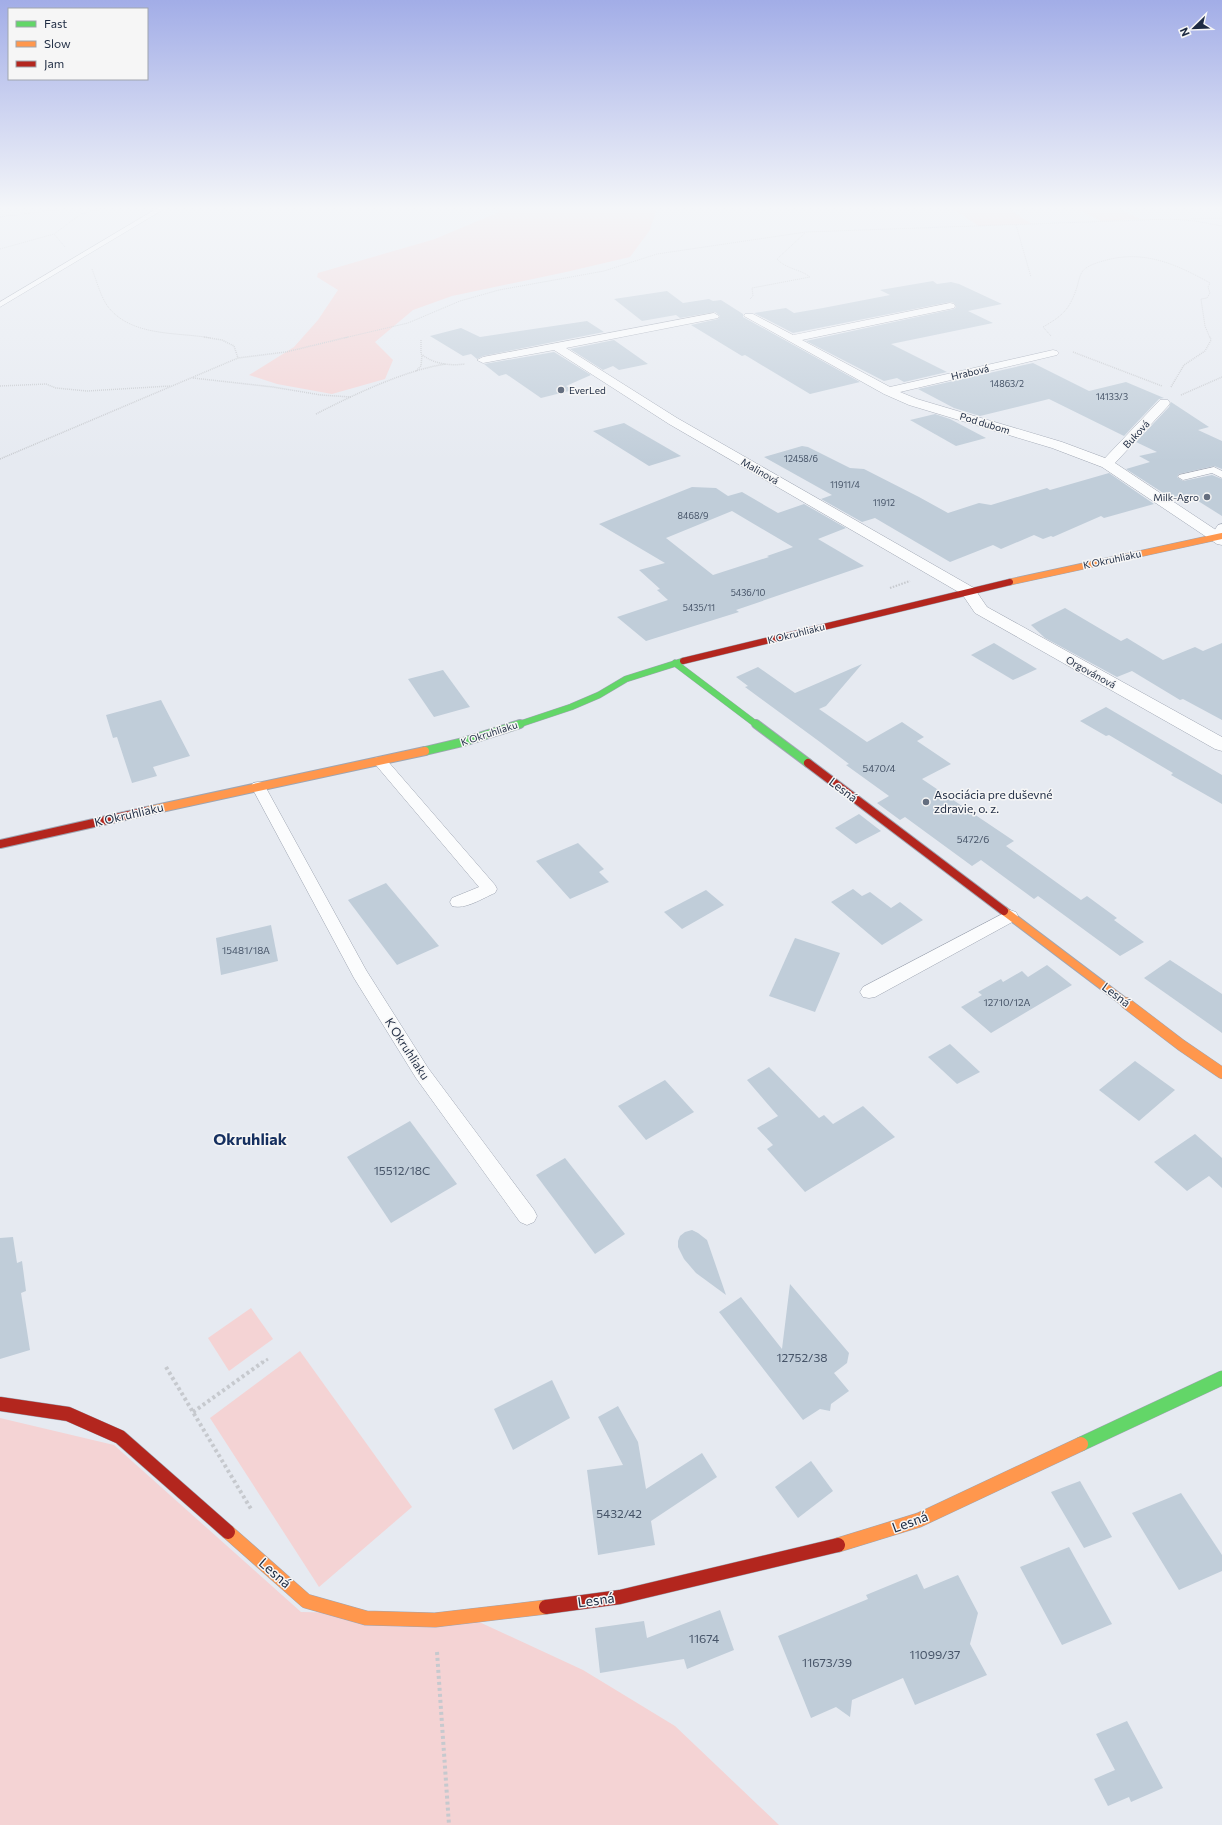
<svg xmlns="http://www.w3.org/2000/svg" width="1222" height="1825" viewBox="0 0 1222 1825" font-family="Commissioner,sans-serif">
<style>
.green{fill:#f4d3d4}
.building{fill:#c0cdd9;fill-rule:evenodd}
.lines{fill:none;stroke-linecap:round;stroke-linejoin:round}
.lane-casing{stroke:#9ea5b2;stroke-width:1}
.street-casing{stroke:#9ea5b2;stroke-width:1}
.fast-far2-casing{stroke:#9ea5b2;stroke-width:7}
.fast-far1-casing{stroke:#9ea5b2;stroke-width:10}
.fast-casing{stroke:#9ea5b2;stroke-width:15}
.slow-far3-casing{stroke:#9ea5b2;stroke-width:7}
.slow-far2-casing{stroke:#9ea5b2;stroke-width:10}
.slow-far1-casing{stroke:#9ea5b2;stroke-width:12}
.slow-casing{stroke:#9ea5b2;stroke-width:15}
.jam-far2-casing{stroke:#9ea5b2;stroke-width:7}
.jam-far1-casing{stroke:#9ea5b2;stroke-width:10}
.jam-casing{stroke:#9ea5b2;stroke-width:15}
.path-far4{stroke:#c6c9ce;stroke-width:1;stroke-dasharray:1 1;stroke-linecap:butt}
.path-far3{stroke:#c6c9ce;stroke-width:1.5;stroke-dasharray:1 1;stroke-linecap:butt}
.path-far2{stroke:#c6c9ce;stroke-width:2;stroke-dasharray:1.5 1.5;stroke-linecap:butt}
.path-far1{stroke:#c6c9ce;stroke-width:3;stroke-dasharray:2.5 2.5;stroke-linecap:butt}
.path{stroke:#c6c9ce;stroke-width:4;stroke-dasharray:3 3;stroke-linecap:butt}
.lane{fill:#fbfcfd;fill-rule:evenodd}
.street{fill:#fbfcfd;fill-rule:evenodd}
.fast-far2{stroke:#63d668;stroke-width:6}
.fast-far1{stroke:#63d668;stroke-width:8}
.fast{stroke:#63d668;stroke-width:14}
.slow-far3{stroke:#ff974d;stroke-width:6}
.slow-far2{stroke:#ff974d;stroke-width:8}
.slow-far1{stroke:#ff974d;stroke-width:11}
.slow{stroke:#ff974d;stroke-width:14}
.jam-far2{stroke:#b3261e;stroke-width:6}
.jam-far1{stroke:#b3261e;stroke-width:8}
.jam{stroke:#b3261e;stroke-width:14}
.poi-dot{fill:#646e7f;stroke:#f6f6f6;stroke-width:1.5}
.labels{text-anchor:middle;stroke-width:3;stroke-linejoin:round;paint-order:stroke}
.far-number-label{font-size:9px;fill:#465468}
.far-street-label{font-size:10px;fill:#1e2b42;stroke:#f6f6f6}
.far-poi-label{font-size:10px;fill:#1e2b42;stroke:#f6f6f6;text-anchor:start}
.number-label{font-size:10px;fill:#465468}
.street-label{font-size:12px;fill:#1e2b42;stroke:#f6f6f6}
.poi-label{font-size:12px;fill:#1e2b42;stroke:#f6f6f6;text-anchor:start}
.near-number-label{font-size:12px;fill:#465468}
.near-street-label{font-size:14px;fill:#1e2b42;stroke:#f6f6f6}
.district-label{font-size:16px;font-weight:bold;fill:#163060;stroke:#f6f6f6}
</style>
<rect width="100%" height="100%" fill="#e6eaf1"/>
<g class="green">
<polygon points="491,206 660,206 657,208 650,230 630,257 566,272 452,296 413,310 375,342 393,360 385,379 332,394 277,384 249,375 294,347 318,320 338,290 317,277 318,273 435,239 499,212"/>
<polygon points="948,206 1003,206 1032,224 979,226"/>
<polygon points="1071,206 1113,206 1140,219 1101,221"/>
<polygon points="251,1308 273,1339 229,1371 208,1338"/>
<polygon points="300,1351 412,1507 319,1587 210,1418"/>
<polygon points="0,1418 114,1445 301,1612 464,1615 583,1670 675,1726 779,1825 0,1825"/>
</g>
<g class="building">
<polygon points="933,281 937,284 951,282 959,284 1002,304 968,311 993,323 891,344 947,372 904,382 897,378 884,381 806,341 954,309 956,307 954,303 950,302 793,333 754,313 786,308 794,313 823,308 890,295 880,290"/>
<polygon points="667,291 683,303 709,299 713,301 721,300 743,314 743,317 860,382 810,394 745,355 742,356 691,325 718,319 720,316 715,312 680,318 676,315 642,321 614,299"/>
<polygon points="587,321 604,332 483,356 477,359 471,354 463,356 430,336 461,328 480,337"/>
<polygon points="614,340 648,364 619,370 613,366 603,370 570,349"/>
<polygon points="554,352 591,375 566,386 573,390 541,398 506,374 499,376 484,364"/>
<polygon points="1033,363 1089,391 1126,382 1164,398 1159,399 1124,436 1049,399 980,416 954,408 918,389"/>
<polygon points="1171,402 1209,427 1198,430 1222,441 1222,469 1214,466 1179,474 1177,477 1183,481 1212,475 1222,479 1222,516 1187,494 1171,498 1126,469 1150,462 1139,456 1157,452 1136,442 1169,407"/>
<polygon points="935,414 950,419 986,438 956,446 910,420"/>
<polygon points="624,423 681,456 649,466 593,431"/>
<polygon points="802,446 808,447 850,468 864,469 919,497 948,513 979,503 991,505 1047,488 1050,490 1109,473 1154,504 1104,518 1101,516 1053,537 1051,536 1043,539 1034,535 1001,549 993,545 950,562 875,518 862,522 821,499 832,495 764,457"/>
<path d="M692,487l24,1 12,8 14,-4 36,21 26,-9 42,24 -28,11 46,27 -128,44 3,2 -93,29 -29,-24 51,-17 -11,-10 3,-1 -21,-19 26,-7 -66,-39zM732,511l61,36 -26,9 2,1 -56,18 -47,-37z"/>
<polygon points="1065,608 1121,641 1127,638 1163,660 1195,647 1203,651 1222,643 1222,720 1183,699 1180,700 1132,671 1117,677 1045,638 1031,625"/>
<polygon points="994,643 1037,669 1013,680 971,655"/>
<polygon points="862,664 826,706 819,709 867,742 902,722 924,737 917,741 951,764 922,779 1014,841 1006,846 1081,900 1087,896 1117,918 1114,920 1144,942 1120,956 1038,896 1034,899 981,860 972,866 905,817 900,820 877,803 889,796 846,765 849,764 820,742 745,687 748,686 736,677 758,667 795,693"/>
<polygon points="443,670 470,707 434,717 408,679"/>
<polygon points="161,700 190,756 153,767 157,776 132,783 117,737 113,738 106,715"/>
<polygon points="1106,707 1222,775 1222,804 1171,775 1173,773 1109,735 1106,736 1080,721"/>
<polygon points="859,814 881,831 856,844 835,828"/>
<polygon points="578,843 604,869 599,872 609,882 570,899 536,861"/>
<polygon points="386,883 439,946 397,965 348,900"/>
<polygon points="853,889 862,896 870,892 891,908 900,902 923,920 882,945 831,902"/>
<polygon points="706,890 724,905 682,929 664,912"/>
<polygon points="271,925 278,961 221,975 216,938"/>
<polygon points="795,938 840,953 815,1012 769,996"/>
<polygon points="1170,960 1222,994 1222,1033 1144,978"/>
<polygon points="1047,965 1072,985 991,1033 961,1007 982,995 978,992 1001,979 1003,982 1022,971 1028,977"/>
<polygon points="950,1044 980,1072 957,1084 928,1057"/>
<polygon points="1135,1061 1175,1090 1139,1121 1099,1090"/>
<polygon points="769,1067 819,1118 824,1115 833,1124 863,1106 895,1137 805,1192 767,1149 773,1145 757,1128 778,1116 747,1080"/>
<polygon points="665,1080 694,1112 646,1140 618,1106"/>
<polygon points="410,1121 457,1184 391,1223 347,1157"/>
<polygon points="1195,1134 1222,1158 1222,1188 1209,1176 1187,1191 1154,1162"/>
<polygon points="565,1158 625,1234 595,1254 536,1175"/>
<polygon points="692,1230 698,1233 707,1240 726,1295 696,1273 684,1259 678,1247 678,1241 680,1236 685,1232"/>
<polygon points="13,1237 17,1263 22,1261 26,1291 21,1293 30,1350 0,1359 0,1238"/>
<polygon points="790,1284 849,1353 847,1363 834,1373 849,1391 831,1404 830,1411 820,1409 803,1420 719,1312 741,1297 782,1349"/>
<polygon points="552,1380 570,1418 513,1450 494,1409"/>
<polygon points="618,1406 638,1442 646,1489 702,1453 717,1477 651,1521 655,1545 598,1555 587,1470 623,1465 598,1417"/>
<polygon points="811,1461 833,1491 798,1518 775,1487"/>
<polygon points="1080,1481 1112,1537 1084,1548 1051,1492"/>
<polygon points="1181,1493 1222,1555 1222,1571 1179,1590 1132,1513"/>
<polygon points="1069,1547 1112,1624 1062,1645 1020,1567"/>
<polygon points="917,1574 924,1589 958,1575 978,1613 970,1644 987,1675 915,1705 903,1678 852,1700 850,1717 836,1707 811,1718 778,1636 868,1599 866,1595"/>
<polygon points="720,1610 734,1650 687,1669 684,1659 600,1673 595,1628 644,1621 647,1638"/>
<polygon points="1127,1721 1163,1788 1131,1802 1129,1797 1108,1806 1094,1779 1115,1770 1096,1734"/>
</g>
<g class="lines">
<defs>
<g id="lane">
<polygon points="161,206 169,206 0,307 0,302"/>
<polygon points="1214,467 1222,471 1222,478 1212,473 1183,480 1178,477 1179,475"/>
<polygon points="1222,524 1222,535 1219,539 1211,539 1210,537 1218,525"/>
<path d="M380,757l5,1 110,127 2,4 -2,4c-12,5 -30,17 -43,13l-2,-4 2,-4 27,-11 -104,-123 -2,-3 2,-3z"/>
<polygon points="258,782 263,783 265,786 366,970 428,1068 534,1210 537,1216 534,1222 527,1225 520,1222 416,1078 354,978 251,786 253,783"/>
<polygon points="1010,910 1016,912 1018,916 1016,920 875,997 869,998 863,997 860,992 863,987"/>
</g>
<g id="street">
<polygon points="950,303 954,304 955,306 954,308 802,340 890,387 1053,350 1057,351 1059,353 1057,355 900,392 917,399 1062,442 1105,458 1160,400 1168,400 1170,403 1168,406 1115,463 1222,534 1222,545 1217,544 1102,467 1052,448 909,405 884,394 744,316 745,314 753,314 793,335"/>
<polygon points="714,313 719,316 718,318 566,348 677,418 974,588 987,607 1222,737 1222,751 1215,749 975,613 962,594 669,424 554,350 483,363 477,360 483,357"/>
</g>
<g id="fast-far2">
<polyline points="675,663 757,725"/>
<polyline points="517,725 571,707 599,695 626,679 683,661"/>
</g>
<g id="fast-far1">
<polyline points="756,724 808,763"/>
<polyline points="425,751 463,742 520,724"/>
</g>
<polyline id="fast" points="1081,1444 1222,1378"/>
<polyline id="slow-far3" points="1010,582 1222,536"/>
<g id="slow-far2">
<polyline points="147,811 425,751"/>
<polyline points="1004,911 1127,1004"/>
</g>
<polyline id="slow-far1" points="1126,1003 1181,1045 1222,1073"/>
<g id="slow">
<polyline points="228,1532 306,1601 366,1618 435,1620 546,1607"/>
<polyline points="838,1545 919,1520 1081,1444"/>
</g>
<polyline id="jam-far2" points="683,661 1010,582"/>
<g id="jam-far1">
<polyline points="808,763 1004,911"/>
<polyline points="0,844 147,811"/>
</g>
<g id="jam">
<polyline points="0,1404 68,1414 120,1437 228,1532"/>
<polyline points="546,1607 620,1597 838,1545"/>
</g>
</defs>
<use href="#lane" class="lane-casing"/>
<use href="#street" class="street-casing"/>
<use href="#fast-far2" class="fast-far2-casing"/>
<use href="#fast-far1" class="fast-far1-casing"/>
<use href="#fast" class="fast-casing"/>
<use href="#slow-far3" class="slow-far3-casing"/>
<use href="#slow-far2" class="slow-far2-casing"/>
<use href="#slow-far1" class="slow-far1-casing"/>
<use href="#slow" class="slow-casing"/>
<use href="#jam-far2" class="jam-far2-casing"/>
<use href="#jam-far1" class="jam-far1-casing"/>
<use href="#jam" class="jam-casing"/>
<g class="path-far4">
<polyline points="0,207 5,206"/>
<polyline points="91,210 97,206"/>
<polyline points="0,217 85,206"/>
<polyline points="1191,219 1222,218"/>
<polyline points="1016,225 1031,277"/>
<polyline points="65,247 54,234 81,214 110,206"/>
<polyline points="0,249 54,234"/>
<path d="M92,269c5,13 9,29 17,39 24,29 69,24 102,30"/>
<path d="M750,299l3,-3 -1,-8 58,-11c-10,-8 -24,-8 -33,-18l28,-26"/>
<path d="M1051,336l-8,-9c19,-11 26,-17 33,-37 2,-5 3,-13 6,-18 4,-6 14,-9 21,-11 40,-12 73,3 107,22l-2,4 2,6 -3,5 -6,1 4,27 5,12"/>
<polyline points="344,338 408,323 460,301 499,290 604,271 657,254 806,232 1171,219 1195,221 1222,226"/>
</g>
<g class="path-far3">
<polyline points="204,337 222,340 234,346 238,358"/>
<path d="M421,340v14c13,10 28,12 44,10"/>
<polyline points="1073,352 1162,386"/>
<polyline points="416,371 421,366 422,355"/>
<polyline points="193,378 273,387 321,395 351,397"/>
<polyline points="0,386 46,384 56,388 87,391 170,386"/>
<polyline points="1171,387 1184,365 1205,351 1211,340 1210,337"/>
<polyline points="1181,395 1222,377"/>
<path d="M316,414c37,-19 89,-44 130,-50"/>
<polyline points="0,459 238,358 286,352 348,337"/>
</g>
<polyline class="path-far2" points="890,588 910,581"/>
<polyline class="path-far1" points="262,1363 268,1359"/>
<g class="path">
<polyline points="166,1367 251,1509"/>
<polyline points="193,1412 263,1362"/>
<polyline points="437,1652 449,1825"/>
</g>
<use href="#lane" class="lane"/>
<use href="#street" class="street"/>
<use href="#fast-far2" class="fast-far2"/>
<use href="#fast-far1" class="fast-far1"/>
<use href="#fast" class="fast"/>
<use href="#slow-far3" class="slow-far3"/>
<use href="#slow-far2" class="slow-far2"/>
<use href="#slow-far1" class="slow-far1"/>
<use href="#slow" class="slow"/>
<use href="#jam-far2" class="jam-far2"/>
<use href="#jam-far1" class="jam-far1"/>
<use href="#jam" class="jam"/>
</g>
<linearGradient id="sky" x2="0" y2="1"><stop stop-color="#a2ade7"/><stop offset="0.45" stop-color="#f4f6f9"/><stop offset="1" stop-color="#f4f6f9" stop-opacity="0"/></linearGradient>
<rect width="1222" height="462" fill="url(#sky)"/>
<g class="poi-dot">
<circle cx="561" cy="390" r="4"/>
<circle cx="1207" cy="497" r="4"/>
<circle cx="926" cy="802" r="4"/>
</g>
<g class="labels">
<g class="far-number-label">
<text x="1007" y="387">14863/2</text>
<text x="1112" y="400">14133/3</text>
<text x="801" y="462">12458/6</text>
<text x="845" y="488">11911/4</text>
<text x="884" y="506">11912</text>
<text x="693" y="519">8468/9</text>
<text x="748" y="596">5436/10</text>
<text x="699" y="611">5435/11</text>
</g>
<g class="far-street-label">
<text transform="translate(970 372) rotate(-13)" y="4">Hrabová</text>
<text transform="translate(985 423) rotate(17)" y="4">Pod dubom</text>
<text transform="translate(1136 434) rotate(-47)" y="4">Buková</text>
<text transform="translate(760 471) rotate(30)" y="4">Malinová</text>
<text transform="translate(1112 559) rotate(-12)" y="4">K Okruhliaku</text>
<text transform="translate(796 633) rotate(-14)" y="4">K Okruhliaku</text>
<text transform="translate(1091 672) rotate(29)" y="4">Orgovánová</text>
<text transform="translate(489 733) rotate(-18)" y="4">K Okruhliaku</text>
</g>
<g class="far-poi-label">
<text x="569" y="394">EverLed</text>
<text x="1199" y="501" text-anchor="end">Milk-Agro</text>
</g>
<g class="number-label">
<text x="879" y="772">5470/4</text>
<text x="973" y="843">5472/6</text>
<text x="246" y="954">15481/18A</text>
<text x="1007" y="1006">12710/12A</text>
</g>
<g class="street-label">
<text transform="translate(843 790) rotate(37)" y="4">Lesná</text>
<text transform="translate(129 815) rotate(-13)" y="4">K Okruhliaku</text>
<text transform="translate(1116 995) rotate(37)" y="4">Lesná</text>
<text transform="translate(407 1049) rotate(57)" y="4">K Okruhliaku</text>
</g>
<g class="poi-label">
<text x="934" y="799">Asociácia pre duševné<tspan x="934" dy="14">zdravie, o. z.</tspan></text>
</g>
<g class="near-number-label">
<text x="402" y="1175">15512/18C</text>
<text x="802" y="1362">12752/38</text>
<text x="619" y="1518">5432/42</text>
<text x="704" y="1643">11674</text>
<text x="935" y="1659">11099/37</text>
<text x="827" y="1667">11673/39</text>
</g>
<g class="near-street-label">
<text transform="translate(910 1522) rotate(-20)" y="5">Lesná</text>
<text transform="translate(275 1573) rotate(41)" y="5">Lesná</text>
<text transform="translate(596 1600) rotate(-8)" y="5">Lesná</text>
</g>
<g class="district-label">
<text x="250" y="1145">Okruhliak</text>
</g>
</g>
<rect x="8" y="8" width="140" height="72" fill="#f6f6f6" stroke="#a0a5ae"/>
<rect x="16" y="21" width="20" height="6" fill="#63d668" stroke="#a0a5ae"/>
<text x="44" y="28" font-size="12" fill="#1e2b42">Fast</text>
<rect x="16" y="41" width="20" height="6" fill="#ff974d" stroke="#a0a5ae"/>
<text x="44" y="48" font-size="12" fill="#1e2b42">Slow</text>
<rect x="16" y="61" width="20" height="6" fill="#b3261e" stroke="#a0a5ae"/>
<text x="44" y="68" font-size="12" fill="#1e2b42">Jam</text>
<g transform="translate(1194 28) rotate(247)" stroke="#f6f6f6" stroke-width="3" paint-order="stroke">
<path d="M0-3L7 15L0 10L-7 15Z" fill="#1e2b42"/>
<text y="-6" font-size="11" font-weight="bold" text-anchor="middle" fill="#1e2b42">N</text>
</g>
</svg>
